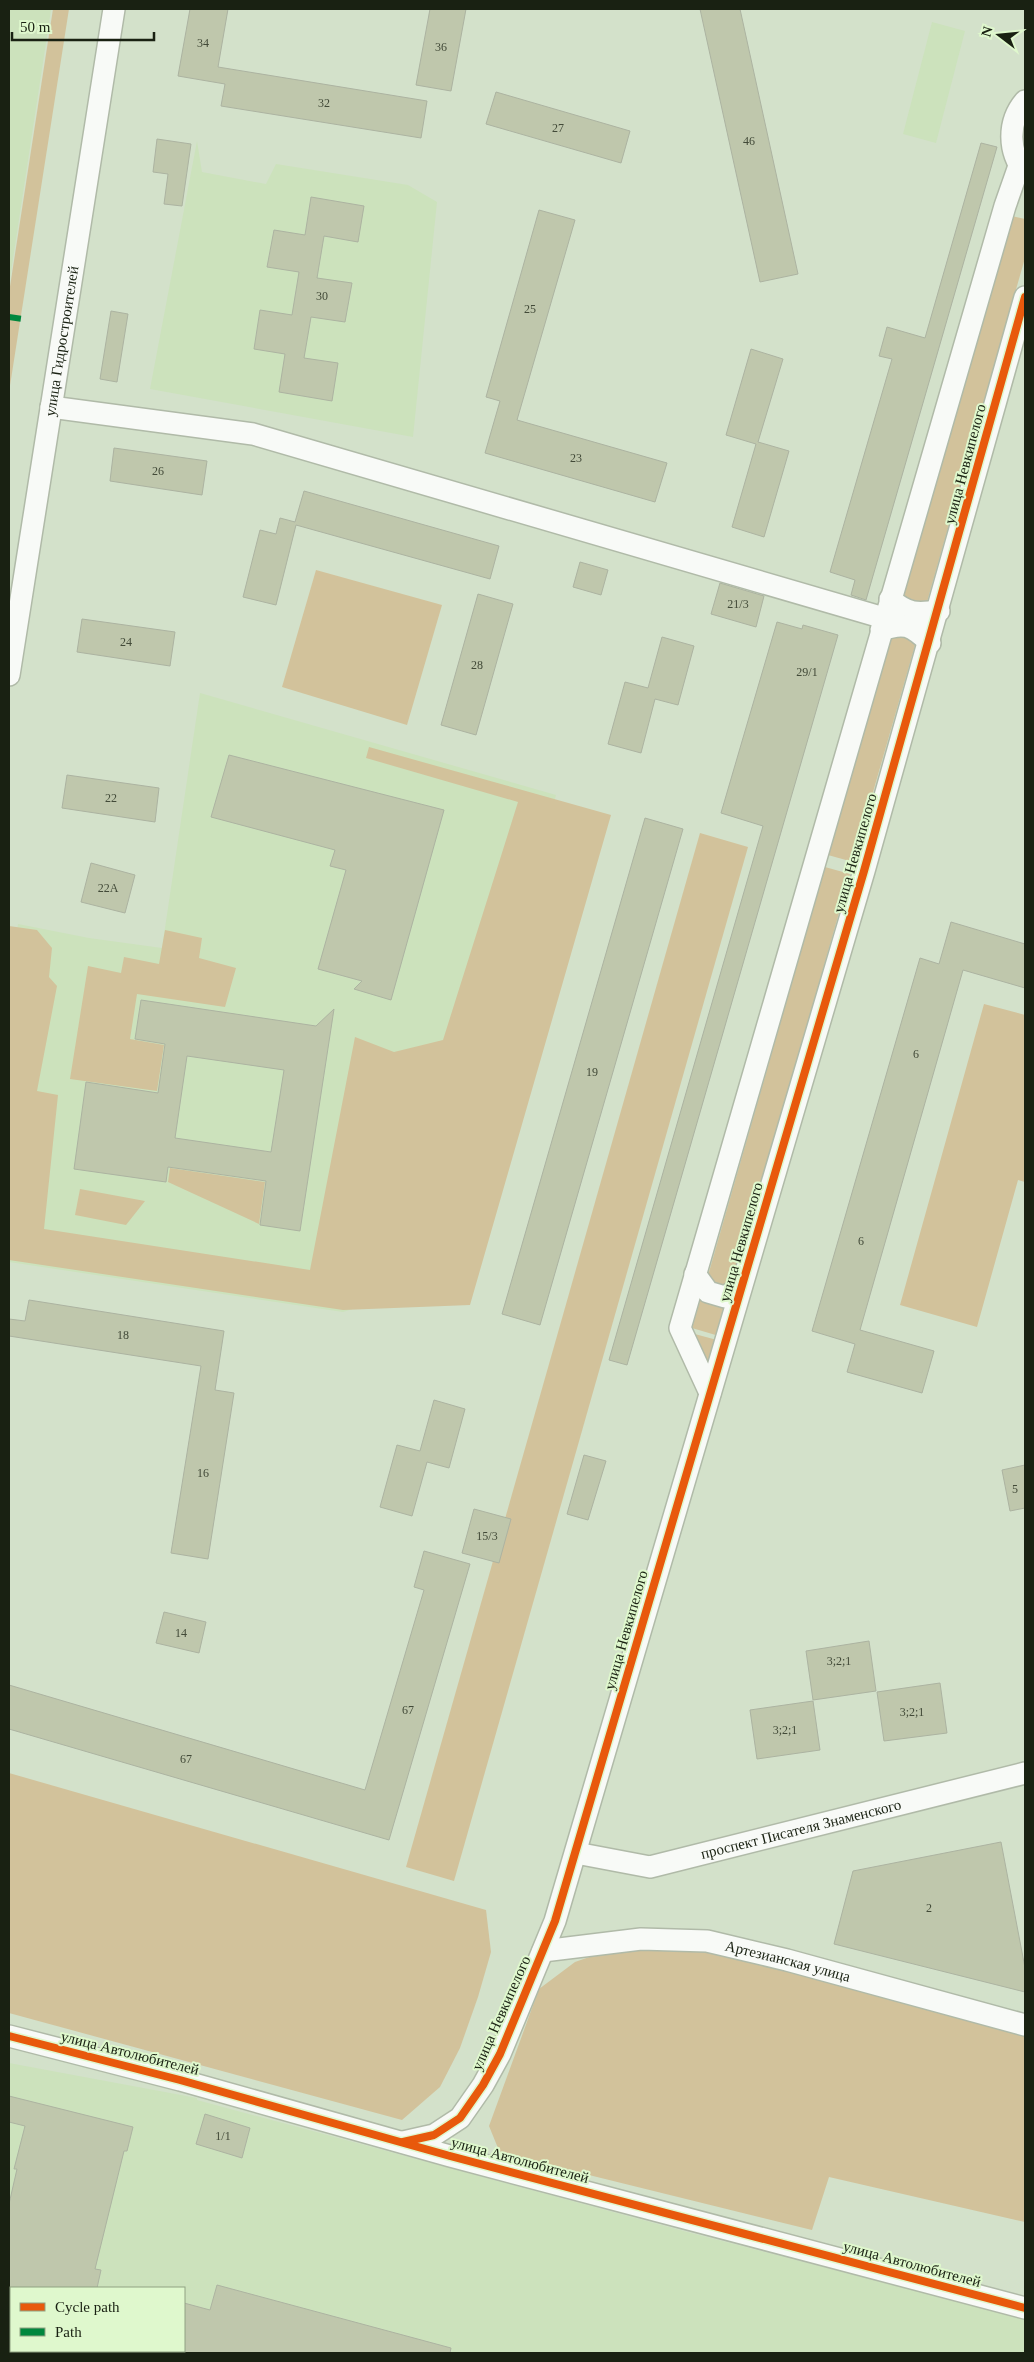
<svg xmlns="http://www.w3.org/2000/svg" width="1034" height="2362" viewBox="0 0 1034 2362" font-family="'Times New Roman',serif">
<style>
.built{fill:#cce2bc;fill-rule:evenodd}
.green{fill:#d2c29b}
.building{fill:#bfc7ac;stroke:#acb3a1;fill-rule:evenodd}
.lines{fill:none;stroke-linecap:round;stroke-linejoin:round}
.minor-casing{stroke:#b0baa8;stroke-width:24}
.minor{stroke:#f8faf7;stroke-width:21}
.quiet{stroke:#00873e;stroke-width:6;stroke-dasharray:12 6;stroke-linecap:butt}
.cycleway-casing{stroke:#dff8cd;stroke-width:11}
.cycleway{stroke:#e8590c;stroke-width:8}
.labels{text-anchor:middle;stroke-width:4;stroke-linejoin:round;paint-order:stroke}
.number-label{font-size:12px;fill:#424a38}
.street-label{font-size:15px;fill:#192112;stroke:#dff8cd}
</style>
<rect width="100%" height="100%" fill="#d3e1ca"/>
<g class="built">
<polygon points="9,9 51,10 9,285"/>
<polygon points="932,22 965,31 936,143 903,134"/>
<polygon points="197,141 202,172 266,184 276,164 408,185 437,202 413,437 150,389"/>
<polygon points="200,693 556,795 415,1290 343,1312 9,1262 9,982 18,924 89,938 162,948"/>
<path d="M9,2063l188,35v2l494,133 334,86v34h-1016zM11,2288h173v63h-173z"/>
</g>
<g class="green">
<polygon points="53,9 69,9 9,392 9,293"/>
<path d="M1012,216l13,3v39l-98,344c-8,2 -19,0 -25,-7z"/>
<polygon points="316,570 442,605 407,725 282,687"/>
<polygon points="896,632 916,642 853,862 828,855 891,634"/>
<polygon points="369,747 611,815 470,1305 343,1310 9,1260 9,926 37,930 52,948 49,977 57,986 37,1091 58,1095 44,1229 310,1270 355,1037 394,1052 443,1040 518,802 366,758"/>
<polygon points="700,833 748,847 454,1881 406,1867"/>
<polygon points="825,867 850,874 733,1287 726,1291 707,1279"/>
<polygon points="165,930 202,938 199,958 236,968 225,1007 137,994 130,1039 164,1045 157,1091 70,1079 88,966 121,973 124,957 159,964"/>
<polygon points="984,1004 1025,1015 1025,1182 1018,1180 977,1327 900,1305"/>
<polygon points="170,1168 265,1182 259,1224 168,1182"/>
<polygon points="80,1189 145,1201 126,1225 75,1215"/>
<polygon points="702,1294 729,1302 719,1336 692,1328"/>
<polygon points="691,1333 717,1340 708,1374"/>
<polygon points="9,1773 486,1910 491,1952 478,1997 460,2048 440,2087 402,2120 9,2013"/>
<polygon points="641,1939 738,1949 1025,2028 1025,2222 829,2177 812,2230 500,2153 489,2126 539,1989 575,1962"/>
</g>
<g class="building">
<polygon points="190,9 228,9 218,67 427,101 421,138 221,106 225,84 178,76"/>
<polygon points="430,9 466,9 451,91 416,85"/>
<polygon points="700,9 740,9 798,274 760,282"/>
<polygon points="496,92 630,131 621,163 486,124"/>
<polygon points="157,139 191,144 182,206 164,204 168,174 153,172"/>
<polygon points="981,143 997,147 866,600 851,595 855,580 830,572 892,359 879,356 887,327 925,338"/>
<polygon points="311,197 364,206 358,242 324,236 317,278 352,283 345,322 311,317 304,358 338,363 332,401 279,392 285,354 254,349 260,310 292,315 299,272 267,267 274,230 305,235"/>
<polygon points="539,210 575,220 517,420 667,463 655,502 485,453 500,401 486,397"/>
<polygon points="111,311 128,314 117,382 100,379"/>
<polygon points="751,349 783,359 758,442 789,451 764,537 732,527 756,444 726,435"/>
<polygon points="114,448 207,461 202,495 110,481"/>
<polygon points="304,491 499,546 490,579 296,525 276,605 243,597 260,530 276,534 280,518 295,522"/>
<polygon points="580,562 608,570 601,595 573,587"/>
<polygon points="720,583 764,596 756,627 711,614"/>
<polygon points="478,594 513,604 476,735 441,725"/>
<polygon points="82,619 175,632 170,666 77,652"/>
<polygon points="777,622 802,629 803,625 838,635 627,1365 609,1360 763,826 721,813"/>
<polygon points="662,637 694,646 678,705 655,699 641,753 608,744 625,682 648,688"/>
<polygon points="229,755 444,810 391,1000 354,989 362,981 318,969 346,870 330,866 335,850 211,817"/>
<polygon points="67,775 159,788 155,822 62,808"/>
<polygon points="645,818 683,829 540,1325 502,1314"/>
<polygon points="91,863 135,875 125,913 81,902"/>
<polygon points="951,922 1025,944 1025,988 963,970 860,1330 934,1351 922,1393 847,1372 855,1344 812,1331 920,958 939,964"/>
<path d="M141,1000l175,26 18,-17 -34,222 -40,-6 6,-44 -98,-14 -2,15 -92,-13 12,-87 72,11 7,-49 -30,-5zM187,1056l97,14 -13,82 -96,-14z"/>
<polygon points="29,1300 224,1331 215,1390 234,1393 208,1559 171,1553 201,1366 9,1336 9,1319 25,1321"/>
<polygon points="434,1400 465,1409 449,1468 427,1462 412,1516 380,1507 397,1445 420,1451"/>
<polygon points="584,1455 606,1461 588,1520 567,1514"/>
<polygon points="1025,1465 1025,1508 1010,1511 1002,1470"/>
<polygon points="474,1509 511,1519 499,1563 462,1553"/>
<polygon points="424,1551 470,1564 389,1840 9,1729 9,1685 365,1790 424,1590 414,1587"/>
<polygon points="164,1612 206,1622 199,1653 156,1643"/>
<polygon points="869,1641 876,1691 813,1700 806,1651"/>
<polygon points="940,1683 947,1733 884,1741 877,1692"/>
<polygon points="813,1701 820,1750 757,1759 750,1710"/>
<polygon points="1001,1842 1025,1968 1025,1992 834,1944 853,1871"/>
<polygon points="9,2096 133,2127 127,2151 124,2151 95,2269 101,2270 97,2288 9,2288 9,2204 17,2169 14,2169 25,2126 9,2122"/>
<polygon points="205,2114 250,2128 242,2158 196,2144"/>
<polygon points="217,2285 451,2348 450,2353 184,2353 184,2303 210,2310"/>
</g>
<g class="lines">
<defs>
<g id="minor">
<path d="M1025,101c-18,21 -17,51 0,72"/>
<polyline points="51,407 253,434 884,618"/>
<path d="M890,599c18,15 26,15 49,12"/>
<path d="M881,630c24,-8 30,-5 49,13"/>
<path id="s1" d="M9,675l105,-666"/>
<polyline points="695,1274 708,1292 725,1297 741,1287"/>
<polyline points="710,1393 680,1328 1005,206 1019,166"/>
<path id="s2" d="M576,1853l74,14 375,-94"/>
<path id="s3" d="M543,1951l98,-12 66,2 80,19 238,65"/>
<polyline points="9,2036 180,2080 450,2156 1025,2308"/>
<polyline points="403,2142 434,2135 460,2118 483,2085 500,2054 555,1921 864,871 1025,297"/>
</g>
</defs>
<use href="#minor" class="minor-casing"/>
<use href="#minor" class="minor"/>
<polyline class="quiet" points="9,317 23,319"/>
<defs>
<g id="cycleway">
<polyline points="9,2036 180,2080 450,2156 1025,2308"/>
<polyline points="403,2142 434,2135 460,2118 483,2085 500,2054 555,1921 864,871 1025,297"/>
</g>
</defs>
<use href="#cycleway" class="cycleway-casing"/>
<use href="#cycleway" class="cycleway"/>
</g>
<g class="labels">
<g class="number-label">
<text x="203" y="47">34</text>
<text x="441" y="51">36</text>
<text x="324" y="107">32</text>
<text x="558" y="132">27</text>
<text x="749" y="145">46</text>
<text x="322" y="300">30</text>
<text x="530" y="313">25</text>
<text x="576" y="462">23</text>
<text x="158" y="475">26</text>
<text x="738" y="608">21/3</text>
<text x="126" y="646">24</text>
<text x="477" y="669">28</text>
<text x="807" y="676">29/1</text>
<text x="111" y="802">22</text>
<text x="108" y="892">22А</text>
<text x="916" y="1058">6</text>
<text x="592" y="1076">19</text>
<text x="861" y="1245">6</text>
<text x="123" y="1339">18</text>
<text x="203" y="1477">16</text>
<text x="1015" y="1493">5</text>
<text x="487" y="1540">15/3</text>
<text x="181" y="1637">14</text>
<text x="839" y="1665">3;2;1</text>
<text x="408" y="1714">67</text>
<text x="912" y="1716">3;2;1</text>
<text x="785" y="1734">3;2;1</text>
<text x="186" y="1763">67</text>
<text x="929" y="1912">2</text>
<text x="223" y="2140">1/1</text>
</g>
<g class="street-label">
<text dy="5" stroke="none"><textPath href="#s1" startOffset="338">улица Гидростроителей</textPath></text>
<text transform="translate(965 464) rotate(-75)" y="5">улица Невкипелого</text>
<text transform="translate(855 853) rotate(-74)" y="5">улица Невкипелого</text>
<text transform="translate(741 1242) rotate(-74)" y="5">улица Невкипелого</text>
<text transform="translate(626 1630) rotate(-74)" y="5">улица Невкипелого</text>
<text dy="5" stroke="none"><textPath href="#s2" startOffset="231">проспект Писателя Знаменского</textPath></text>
<text dy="5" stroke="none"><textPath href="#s3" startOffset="248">Артезианская улица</textPath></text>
<text transform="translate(501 2013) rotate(-66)" y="5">улица Невкипелого</text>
<text transform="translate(130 2053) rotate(14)" y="5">улица Автолюбителей</text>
<text transform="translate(520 2160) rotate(15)" y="5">улица Автолюбителей</text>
<text transform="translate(912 2264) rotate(15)" y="5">улица Автолюбителей</text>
</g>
</g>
<rect width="1034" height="2362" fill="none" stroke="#192112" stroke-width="20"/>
<rect x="10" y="2287" width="175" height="65" fill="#dff8cd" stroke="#90a282"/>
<rect x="20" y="2303" width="25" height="8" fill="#e8590c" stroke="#90a282"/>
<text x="55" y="2312" font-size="15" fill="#192112">Cycle path</text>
<rect x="20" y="2328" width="25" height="8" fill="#00873e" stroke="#90a282"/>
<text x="55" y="2337" font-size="15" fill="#192112">Path</text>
<g transform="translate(999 35) rotate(286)" stroke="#dff8cd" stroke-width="4" paint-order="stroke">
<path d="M0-4L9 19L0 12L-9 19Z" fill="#192112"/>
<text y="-8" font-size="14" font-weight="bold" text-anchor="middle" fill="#192112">N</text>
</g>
<path d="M12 32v8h142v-8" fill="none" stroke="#192112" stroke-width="2.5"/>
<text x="20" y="32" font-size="15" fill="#192112" stroke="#dff8cd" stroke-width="4" paint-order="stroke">50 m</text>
</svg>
